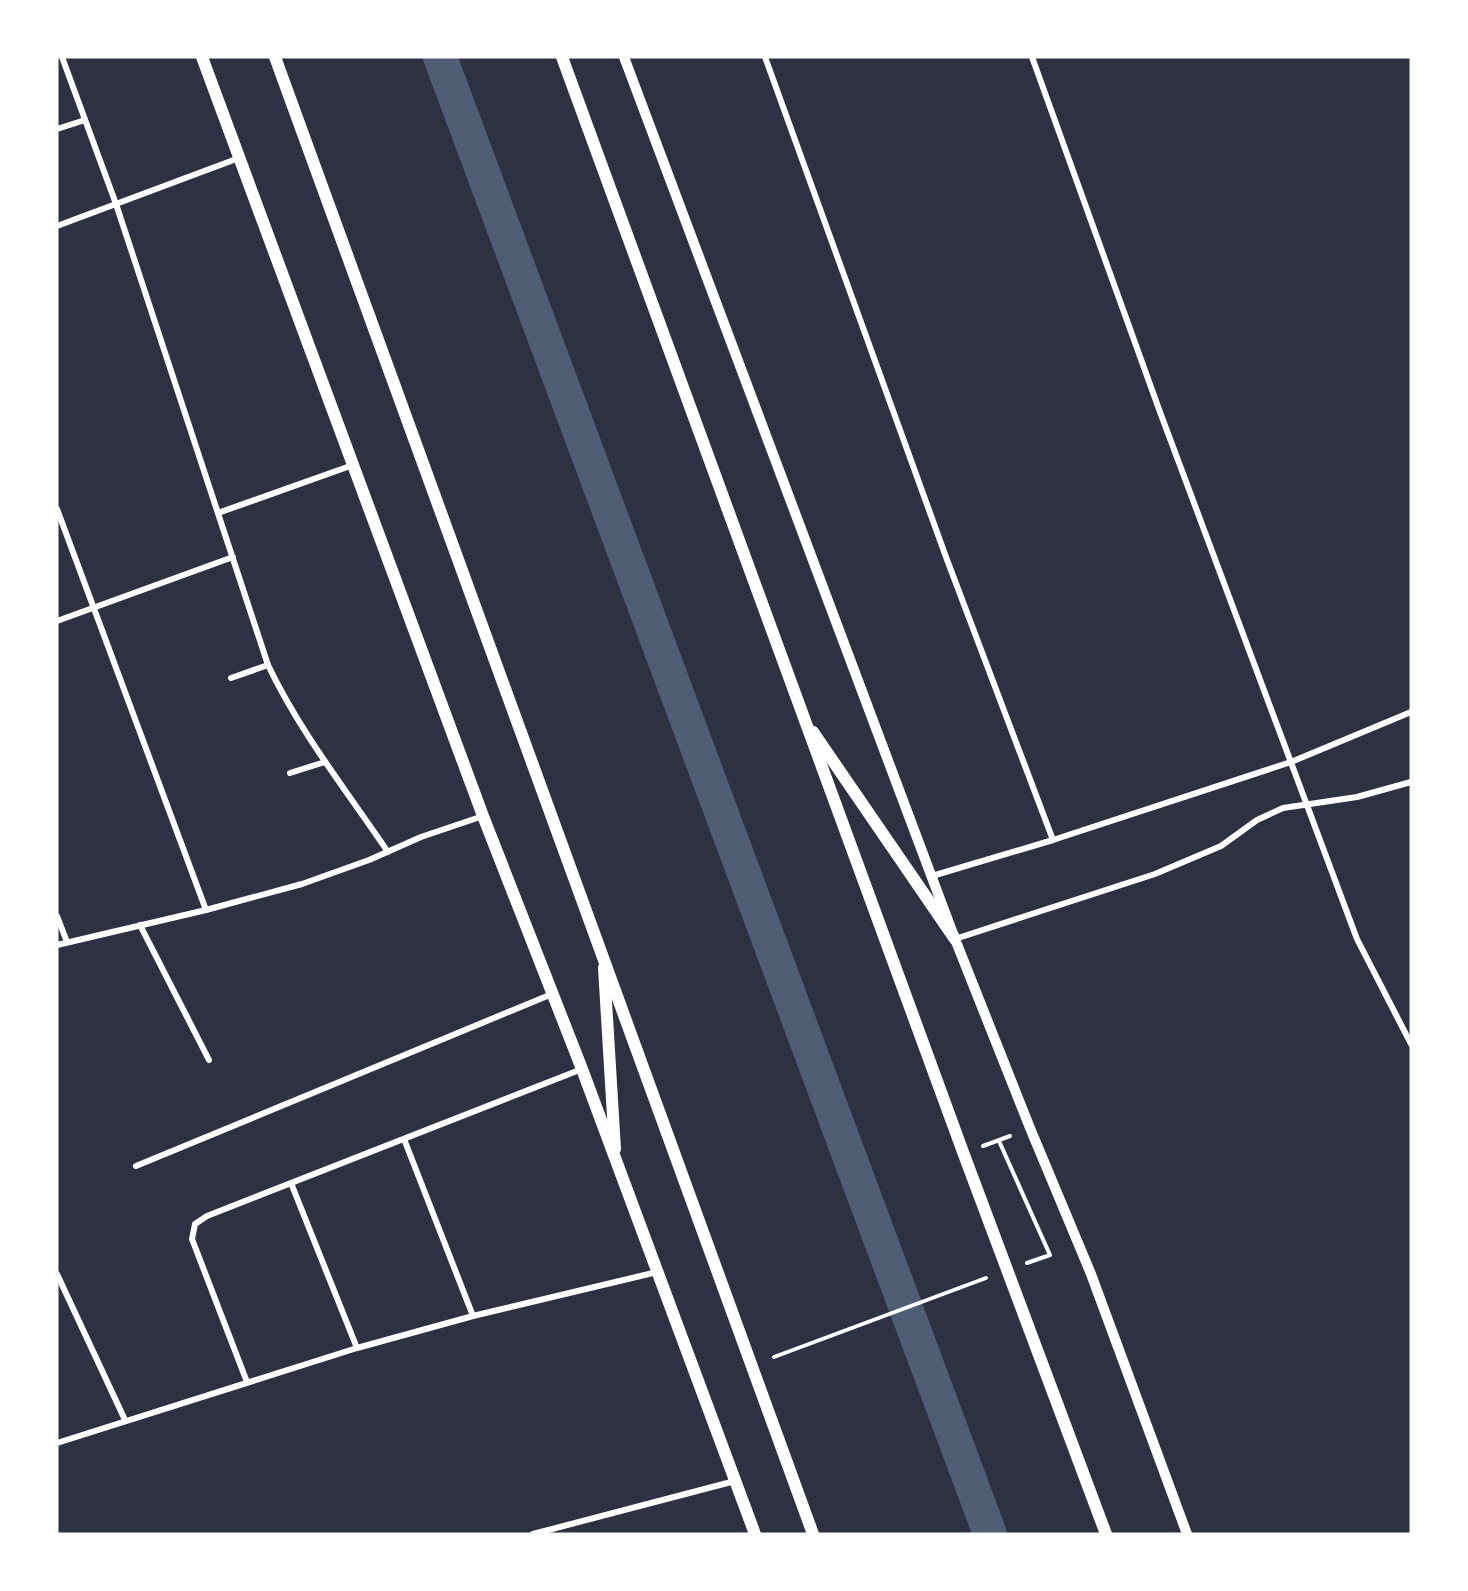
<svg xmlns="http://www.w3.org/2000/svg" width="1468" height="1591" viewBox="0 0 1468 1591" font-family="Lato,sans-serif">
<style>
.lines{fill:none;stroke-linecap:round;stroke-linejoin:round}
.canal{stroke:#4f5d75;stroke-width:34}
.path{stroke:#fff;stroke-width:4}
.minor{stroke:#fff;stroke-width:6}
.tertiary{stroke:#fff;stroke-width:10}
.secondary{stroke:#fff;stroke-width:12}
</style>
<rect width="100%" height="100%" fill="#2d3142"/>
<g class="lines">
<polyline class="canal" points="440,57 990,1534"/>
<g class="path">
<polyline points="999,1141 1050,1255 1027,1263"/>
<polyline points="983,1146 1010,1136"/>
<polyline points="774,1357 986,1278"/>
</g>
<g class="minor">
<path d="M62,57l54,147 152,461c32,67 78,125 120,187"/>
<polyline points="765,57 946,557 1053,840"/>
<polyline points="1032,57 1160,412 1357,939 1411,1044"/>
<polyline points="57,129 85,120"/>
<polyline points="57,226 239,158"/>
<polyline points="57,509 206,910"/>
<polyline points="218,513 353,465"/>
<polyline points="57,621 233,557"/>
<polyline points="231,678 268,665"/>
<polyline points="290,773 325,762"/>
<polyline points="932,876 1053,840 1291,762 1411,712"/>
<polyline points="57,916 67,942"/>
<polyline points="140,925 209,1060"/>
<polyline points="955,939 1155,874 1221,846 1257,820 1283,808 1357,797 1411,782"/>
<polyline points="57,945 206,910 302,884 369,860 421,837 483,816"/>
<polyline points="404,1139 473,1316"/>
<polyline points="136,1166 552,994"/>
<polyline points="291,1183 357,1348"/>
<polyline points="57,1274 125,1420"/>
<polyline points="247,1382 192,1239 195,1224 207,1216 582,1069"/>
<polyline points="57,1443 357,1348 473,1316 657,1272"/>
<polyline points="533,1534 735,1481"/>
</g>
<polyline class="tertiary" points="624,57 955,939 1030,1128 1091,1274 1187,1534"/>
<g class="secondary">
<polyline points="202,57 483,816 582,1069 755,1534"/>
<polyline points="275,57 813,1534"/>
<polyline points="562,57 963,1152 1106,1534"/>
<polyline points="813,732 955,939"/>
<polyline points="604,968 615,1149"/>
</g>
</g>
<rect width="1468" height="1591" fill="none" stroke="#ffffff" stroke-width="117"/>
</svg>
